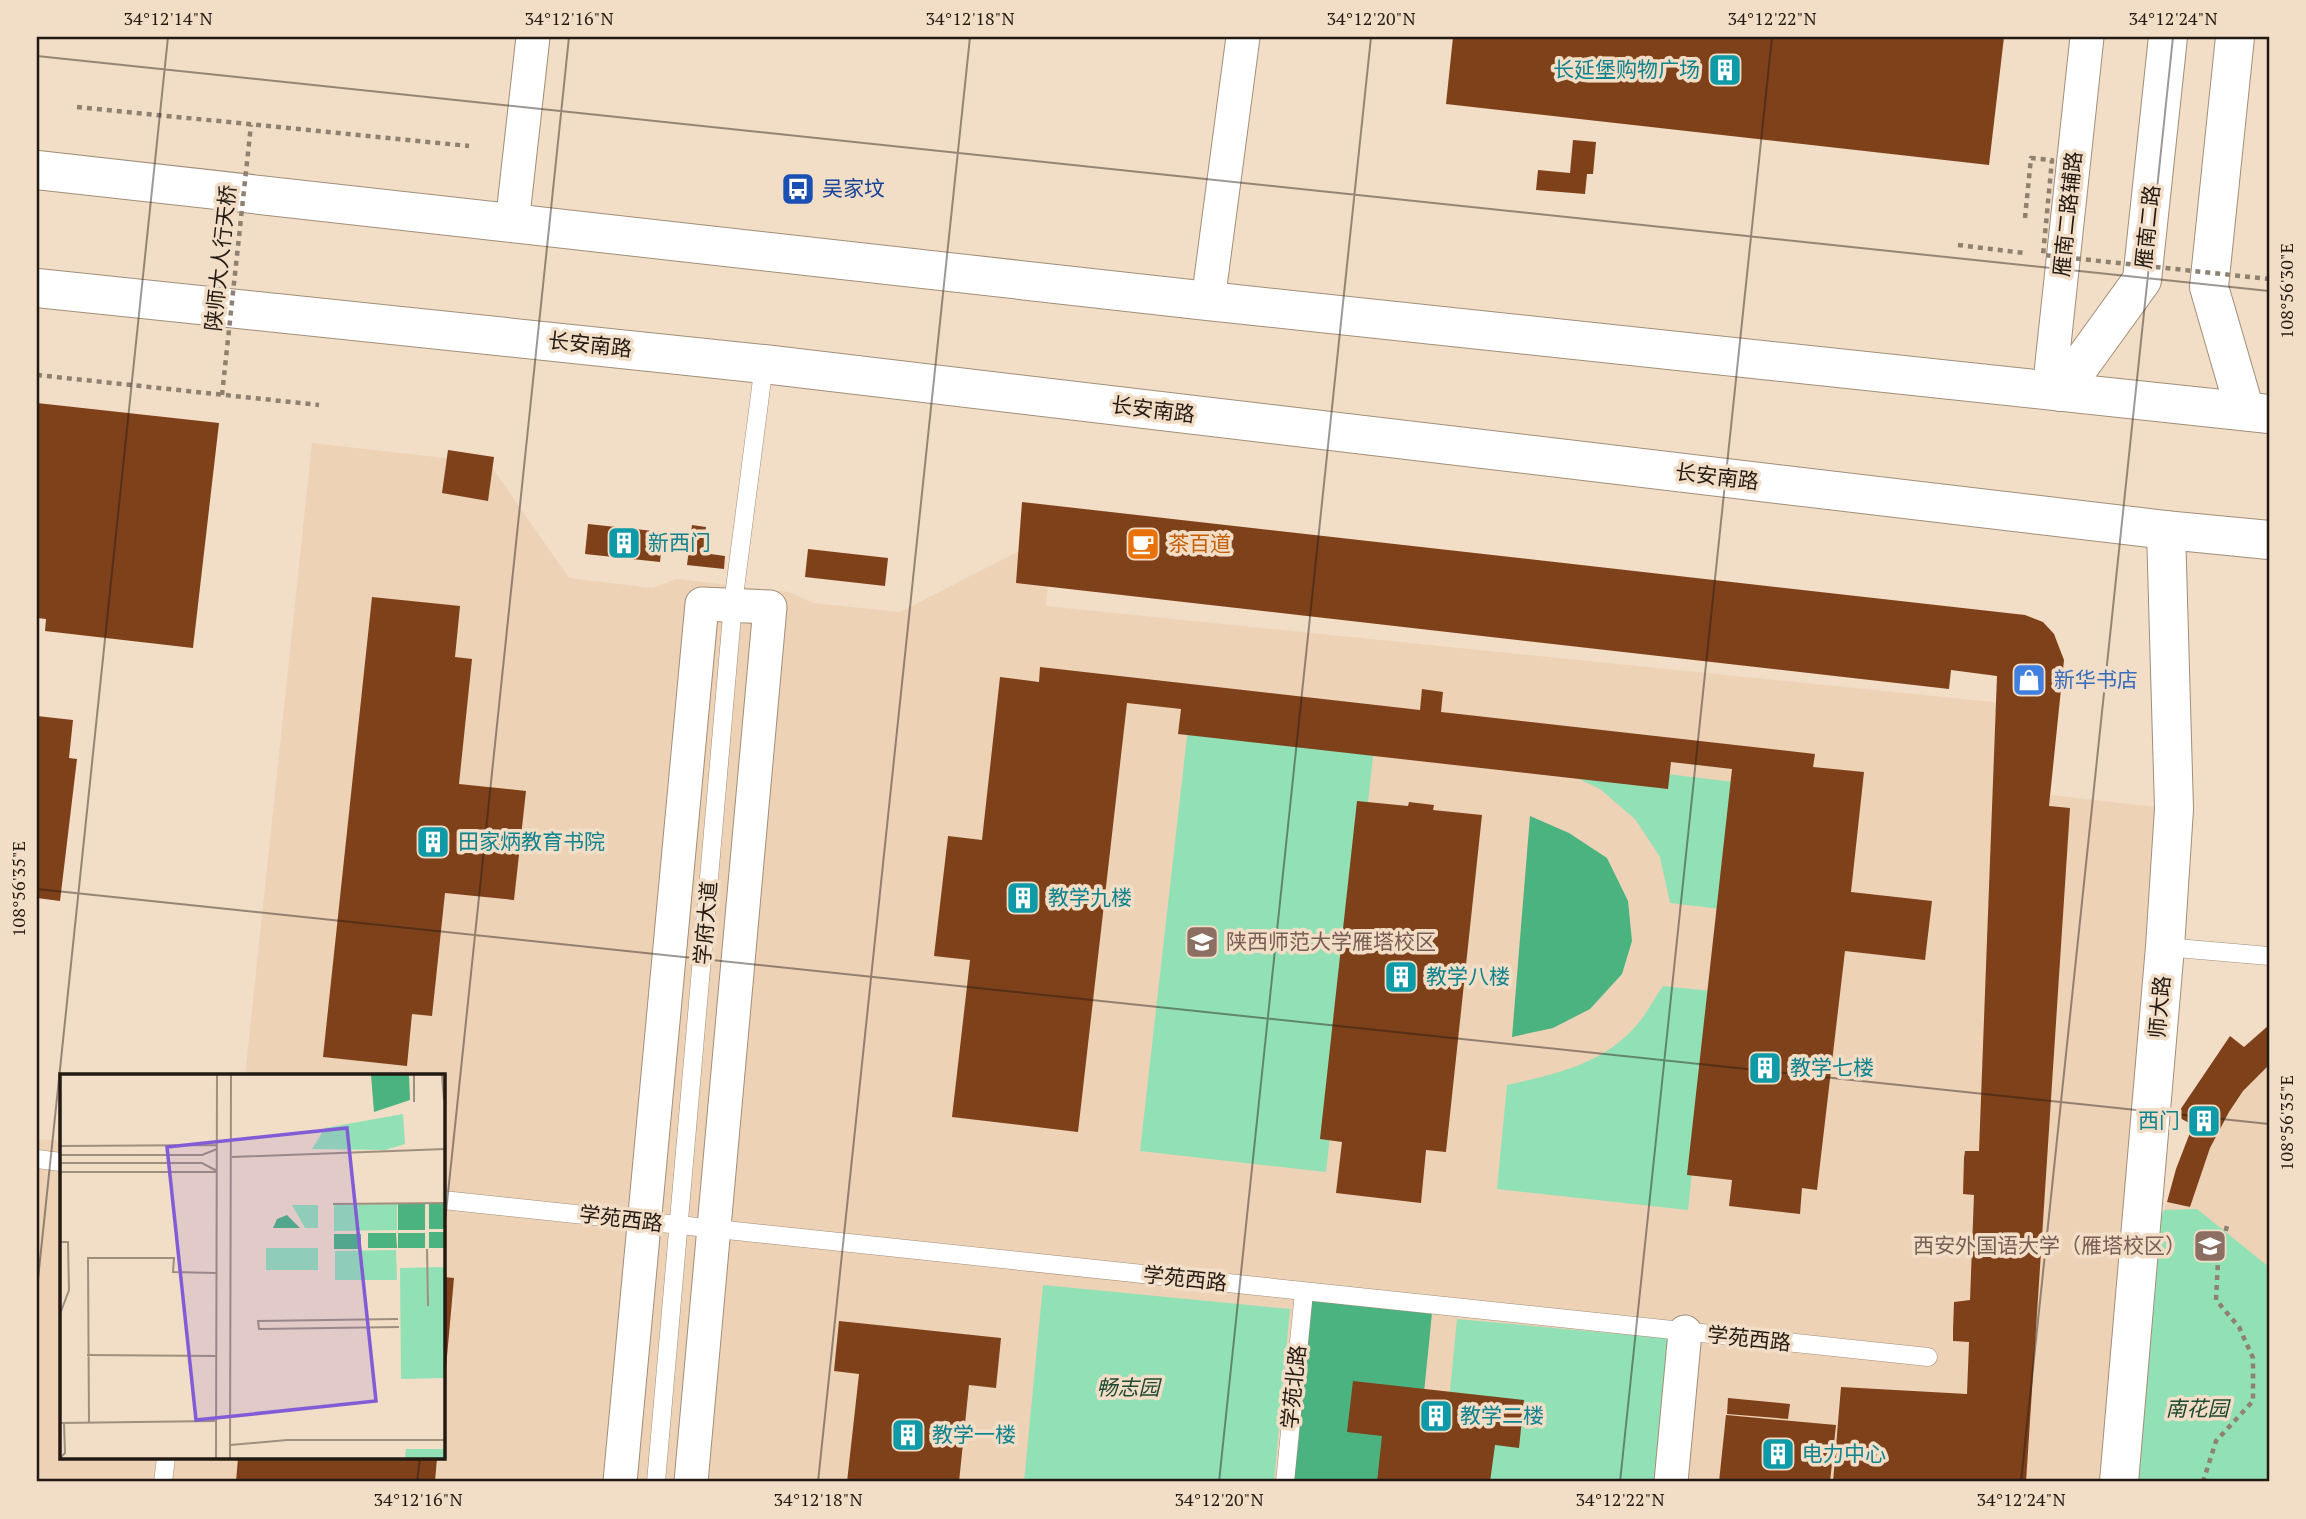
<svg xmlns="http://www.w3.org/2000/svg" width="2306" height="1519" viewBox="0 0 2306 1519" font-family="'PT Serif','Noto Sans SC',serif">
<style>
.built{fill:#edd2b6}
.green{fill:#92e1b6}
.forest{fill:#4bb380}
.building{fill:#7f411a}
.lines{fill:none;stroke-linecap:round;stroke-linejoin:round}
.service-casing{stroke:#a18e78;stroke-width:19}
.minor-casing{stroke:#a18e78;stroke-width:35}
.tertiary-casing{stroke:#a18e78;stroke-width:40}
.primary-casing{stroke:#a18e78;stroke-width:40}
.path{stroke:#8f8171;stroke-width:4.5;stroke-dasharray:5 5;stroke-linecap:butt}
.service{stroke:#fff;stroke-width:18}
.minor{stroke:#fff;stroke-width:33}
.tertiary{stroke:#fff;stroke-width:38}
.primary{stroke:#fff;stroke-width:38}
.path-bridge{stroke:#8f8171;stroke-width:4.5;stroke-dasharray:5 5;stroke-linecap:butt}
.ticks{fill:none;stroke:#231b13;stroke-width:2;stroke-opacity:0.45}
.labels{text-anchor:middle;stroke-width:7;stroke-linejoin:round;paint-order:stroke}
.culture-label{font-size:21px;fill:#0d838f;stroke:#f2ddc6;text-anchor:start}
.transit-label{font-size:21px;fill:#164399;stroke:#f2ddc6;text-anchor:start}
.street-label{font-size:21px;fill:#231b13;stroke:#f2ddc6}
.food-label{font-size:21px;fill:#c56008;stroke:#f2ddc6;text-anchor:start}
.shop-label{font-size:21px;fill:#366cbe;stroke:#f2ddc6;text-anchor:start}
.education-label{font-size:21px;fill:#785e54;stroke:#f2ddc6;text-anchor:start}
.park-label{font-size:21px;font-style:italic;fill:#1e4933;stroke:#f2ddc6}
.inset-road{fill:none;stroke:#9f8f7e;stroke-width:2}
.view{fill:#825cd6;fill-opacity:0.15;stroke:#825cd6;stroke-width:3.5}
.inset-edge{fill:none;stroke:#231b13;stroke-width:3.5}
.neatline{fill:none;stroke:#231b13;stroke-width:2.5}
.ticks-label{font-size:18px;text-anchor:middle;fill:#231b13}
</style>
<rect width="100%" height="100%" fill="#f2ddc6"/>
<g class="built">
<polygon points="312,443 489,463 569,578 652,588 677,579 789,592 813,603 900,612 1053,534 1046,606 2023,705 2015,791 2156,807 2104,1482 37,1482 37,1139 61,1141 61,1458 443,1458 443,1076 245,1076"/>
<polygon points="2269,1065 2269,1482 2136,1283 2167,1202 2190,1207 2210,1148 2229,1112 2243,1091"/>
</g>
<g class="green">
<polygon points="1189,719 1375,740 1326,1172 1140,1151"/>
<polygon points="1538,759 1735,782 1721,909 1670,903 1660,857 1635,819 1600,789"/>
<path d="M1663,986l48,5 -23,219 -191,-21 10,-104c48,-11 94,-20 128,-58 11,-12 19,-28 28,-41z"/>
<polygon points="2197,1209 2269,1267 2269,1482 2119,1482 2136,1283 2164,1210"/>
<polygon points="1043,1285 1290,1309 1274,1482 1024,1482"/>
<polygon points="1457,1319 1674,1339 1660,1482 1441,1482"/>
</g>
<g class="forest">
<polygon points="1530,816 1569,833 1607,858 1628,901 1632,941 1622,974 1590,1009 1553,1028 1512,1037"/>
<polygon points="1308,1300 1432,1313 1415,1482 1289,1482"/>
</g>
<g class="building">
<polygon points="1453,37 2004,37 1989,165 1446,104"/>
<polygon points="1573,140 1596,142 1593,174 1587,174 1585,194 1536,190 1538,170 1570,173"/>
<polygon points="37,403 219,423 193,648 45,631 46,619 37,618"/>
<polygon points="448,450 494,457 488,501 442,493"/>
<polygon points="1022,502 2025,615 2043,622 2054,634 2064,660 2049,806 2070,808 2026,1482 1833,1482 1841,1387 1967,1394 1969,1342 1953,1341 1953,1330 1954,1302 1970,1300 1974,1195 1963,1194 1964,1158 1965,1151 1979,1151 1997,676 1951,670 1949,689 1016,583"/>
<polygon points="588,524 663,532 660,562 585,554"/>
<polygon points="692,525 706,527 703,553 725,556 724,569 687,565"/>
<polygon points="808,549 888,558 885,586 805,577"/>
<polygon points="372,597 460,606 455,657 472,659 459,784 526,791 514,900 445,893 432,1016 412,1014 407,1066 323,1057"/>
<polygon points="1040,667 1420,710 1422,689 1443,692 1441,712 1815,754 1813,767 1864,772 1851,892 1932,901 1925,960 1845,951 1817,1190 1802,1188 1800,1214 1729,1206 1732,1180 1687,1175 1732,769 1671,762 1668,789 1178,734 1181,709 1127,703 1078,1132 952,1117 970,960 934,956 948,836 982,840 1000,677 1039,682"/>
<polygon points="37,716 73,720 69,758 77,759 60,901 37,898"/>
<polygon points="1357,801 1408,806 1409,802 1434,805 1433,810 1482,815 1446,1152 1426,1150 1421,1203 1336,1193 1342,1142 1320,1139"/>
<polygon points="2269,1025 2269,1065 2243,1091 2229,1112 2210,1148 2190,1207 2167,1202 2176,1169 2193,1125 2176,1116 2230,1036 2244,1047"/>
<polygon points="443,1277 454,1278 445,1379 443,1379"/>
<polygon points="839,1321 1001,1338 996,1388 969,1385 959,1482 847,1482 859,1374 834,1371"/>
<polygon points="1353,1381 1524,1400 1519,1448 1495,1445 1490,1482 1377,1482 1382,1436 1347,1432"/>
<polygon points="1728,1398 1790,1404 1788,1419 1727,1414"/>
<polygon points="1726,1415 1836,1425 1830,1482 1719,1482"/>
<polygon points="238,1458 437,1458 435,1482 236,1482"/>
</g>
<g class="lines">
<defs>
<g id="service">
<polyline points="2165,947 2269,956"/>
<polyline points="37,1159 61,1162"/>
<polyline points="443,1200 1928,1357"/>
<polyline points="163,1482 166,1458"/>
<polyline points="656,1482 733,604 764,364"/>
<polyline points="1285,1482 1304,1292"/>
</g>
<g id="minor">
<polyline points="512,224 533,37"/>
<polyline points="1208,301 1243,37"/>
<polyline points="2049,391 2087,37"/>
<polyline points="620,1482 702,604 770,607 691,1482"/>
<polyline points="1671,1482 1685,1332"/>
</g>
<polyline id="tertiary" points="2119,1482 2165,947 2174,809 2166,530"/>
<g id="primary">
<polyline points="2235,37 2209,287 2245,411"/>
<polyline points="37,170 1208,301 2269,414"/>
<polyline points="37,288 764,364 2166,530 2269,540"/>
<polyline points="2061,392 2142,280 2168,37"/>
</g>
</defs>
<use href="#service" class="service-casing"/>
<use href="#minor" class="minor-casing"/>
<use href="#tertiary" class="tertiary-casing"/>
<use href="#primary" class="primary-casing"/>
<g class="path">
<polyline points="77,107 469,146"/>
<polyline points="1958,245 2024,253"/>
<polyline points="37,375 319,405"/>
<polyline points="2203,1482 2216,1441 2253,1401 2253,1358 2239,1327 2216,1300 2218,1261 2228,1222"/>
</g>
<use href="#service" class="service"/>
<use href="#minor" class="minor"/>
<use href="#tertiary" class="tertiary"/>
<use href="#primary" class="primary"/>
<g class="path-bridge">
<polyline points="2025,218 2031,158 2052,160 2043,255 2269,279"/>
<polyline points="222,395 251,125"/>
</g>
</g>
<path class="ticks" d="M37,56l2232,235M37,889l2232,235M443,1241l126,-1204M37,1289l131,-1252M417,1482l3,-24M818,1482l152,-1445M1219,1482l152,-1445M1620,1482l152,-1445M2021,1482l152,-1445"/>
<defs>
<symbol id="building-square" viewBox="-11 -11 22 22"><rect x="-9" y="-9" width="18" height="18" rx="4" fill="#0f9aa8" stroke="#f2ddc6"/><path d="M-4-6H4V6H1V3H-1V6H-4ZM-2.5-4.3h1.7v1.8h-1.7ZM.8-4.3h1.7v1.8H.8ZM-2.5-1h1.7V.8h-1.7ZM.8-1h1.7V.8H.8Z" fill="#fff"/></symbol>
<symbol id="bus-square" viewBox="-11 -11 22 22"><rect x="-9" y="-9" width="18" height="18" rx="4" fill="#1a4fb4" stroke="#f2ddc6"/><path d="M-5-6H5V4H4V6H2V4H-2V6H-4V4H-5ZM-3.5-4V0h7V-4ZM-3.5 1.2v1.5H-2V1.2ZM2 1.2v1.5H3.5V1.2Z" fill="#fff"/></symbol>
<symbol id="cafe-square" viewBox="-11 -11 22 22"><rect x="-9" y="-9" width="18" height="18" rx="4" fill="#e8710a" stroke="#f2ddc6"/><path d="M-5.5-4.5H6V0H3Q3 3.5 0 3.5H-2.5Q-5.5 3.5-5.5 0ZM3-3.2v2h1.7v-2ZM-6 4.5H4V6H-6Z" fill="#fff"/></symbol>
<symbol id="shop-square" viewBox="-11 -11 22 22"><rect x="-9" y="-9" width="18" height="18" rx="4" fill="#3f7fe0" stroke="#f2ddc6"/><path d="M-5-2.5h2.3a2.7 3.5 0 0 1 5.4 0H5L5.5 6h-11ZM-1.5-2.5h3a1.5 2.3 0 0 0-3 0Z" fill="#fff"/></symbol>
<symbol id="university-square" viewBox="-11 -11 22 22"><rect x="-9" y="-9" width="18" height="18" rx="4" fill="#8d6e63" stroke="#f2ddc6"/><path d="M0-5L7-2L0 1L-7-2ZM-4 1L0 2.5L4 1V4Q0 6-4 4Z" fill="#fff"/></symbol>
</defs>
<g fill-rule="evenodd">
<use href="#building-square" x="1706" y="51" width="38" height="38"/>
<use href="#bus-square" x="779" y="170" width="38" height="38"/>
<use href="#building-square" x="605" y="524" width="38" height="38"/>
<use href="#cafe-square" x="1124" y="525" width="38" height="38"/>
<use href="#shop-square" x="2010" y="661" width="38" height="38"/>
<use href="#building-square" x="414" y="823" width="38" height="38"/>
<use href="#building-square" x="1004" y="879" width="38" height="38"/>
<use href="#university-square" x="1183" y="923" width="38" height="38"/>
<use href="#building-square" x="1382" y="958" width="38" height="38"/>
<use href="#building-square" x="1746" y="1049" width="38" height="38"/>
<use href="#building-square" x="2185" y="1102" width="38" height="38"/>
<use href="#university-square" x="2191" y="1227" width="38" height="38"/>
<use href="#building-square" x="1417" y="1397" width="38" height="38"/>
<use href="#building-square" x="889" y="1416" width="38" height="38"/>
<use href="#building-square" x="1759" y="1435" width="38" height="38"/>
</g>
<g class="labels">
<g class="culture-label">
<text x="1700" y="77" text-anchor="end">长延堡购物广场</text>
<text x="648" y="550">新西门</text>
<text x="458" y="849">田家炳教育书院</text>
<text x="1048" y="905">教学九楼</text>
<text x="1426" y="984">教学八楼</text>
<text x="1790" y="1075">教学七楼</text>
<text x="2180" y="1128" text-anchor="end">西门</text>
<text x="1460" y="1423">教学二楼</text>
<text x="932" y="1442">教学一楼</text>
<text x="1802" y="1461">电力中心</text>
</g>
<g class="transit-label">
<text x="822" y="196">吴家坟</text>
</g>
<g class="street-label">
<text transform="translate(2068 214) rotate(-84)" y="7">雁南二路辅路</text>
<text transform="translate(2148 227) rotate(-84)" y="7">雁南二路</text>
<text transform="translate(221 258) rotate(-84)" y="7">陕师大人行天桥</text>
<text transform="translate(590 345) rotate(6)" y="7">长安南路</text>
<text transform="translate(1153 410) rotate(7)" y="7">长安南路</text>
<text transform="translate(1717 477) rotate(7)" y="7">长安南路</text>
<text transform="translate(706 923) rotate(-85)" y="7">学府大道</text>
<text transform="translate(2160 1007) rotate(-85)" y="7">师大路</text>
<text transform="translate(621 1219) rotate(7)" y="7">学苑西路</text>
<text transform="translate(1185 1279) rotate(6)" y="7">学苑西路</text>
<text transform="translate(1749 1339) rotate(6)" y="7">学苑西路</text>
<text transform="translate(1294 1387) rotate(-84)" y="7">学苑北路</text>
</g>
<g class="food-label">
<text x="1168" y="551">茶百道</text>
</g>
<g class="shop-label">
<text x="2054" y="687">新华书店</text>
</g>
<g class="education-label">
<text x="1226" y="949">陕西师范大学雁塔校区</text>
<text x="2186" y="1253" text-anchor="end">西安外国语大学（雁塔校区）</text>
</g>
<g class="park-label">
<text x="1128" y="1395">畅志园</text>
<text x="2197" y="1416">南花园</text>
</g>
</g>
<g transform="translate(60 1074)">
<rect width="385" height="385" fill="#f2ddc6"/>
<path d="M343,40l2,30 -20,6 -73,-1 13,-21zM337,130v26l-63,1v-26zM232,131h26v23h-13zM206,174h52v22h-52zM336,176l1,30h-62v-29zM385,193v111l-44,1 -1,-111zM346,375h39v9h-40z" fill="#92e1b6"/>
<path d="M311,1h38l1,25 -36,12zM338,130h27v26h-27zM369,130h16v25h-16zM227,141l13,13h-27l4,-9zM369,158h16v16h-16zM308,159h28l1,15h-29zM338,159h27v15h-27zM274,160h27v15h-27z" fill="#4bb380"/>
<path class="inset-road" d="M354,1v27M382,1l2,25M0,72l157,-1M0,81h142l15,-6M172,83l213,-8M0,89h142l15,8M0,98h157M273,130l112,-1M0,168h8l1,48 -9,24M367,175l1,57M338,245l-140,2 1,8 140,-2M27,281l129,1M29,348l-1,-164h86l-1,14 43,1M0,349l155,-2M170,371l57,-5h158M0,384l5,-5 -1,-31M156,384l1,-383M170,384l1,-383"/>
<path class="view" d="M287,54l29,273 -180,19 -29,-273z"/>
<rect width="385" height="385" class="inset-edge"/>
</g>
<rect width="2306" height="1519" fill="none" stroke="#f2ddc6" stroke-width="77"/>
<rect x="38" y="38" width="2230" height="1442" class="neatline"/>
<g class="ticks-label">
<text x="168" y="25">34°12'14"N</text>
<text x="569" y="25">34°12'16"N</text>
<text x="970" y="25">34°12'18"N</text>
<text x="1371" y="25">34°12'20"N</text>
<text x="1772" y="25">34°12'22"N</text>
<text x="2173" y="25">34°12'24"N</text>
<text transform="translate(2287 291) rotate(-90)" y="6">108°56'30"E</text>
<text transform="translate(19 889) rotate(-90)" y="6">108°56'35"E</text>
<text transform="translate(2287 1123) rotate(-90)" y="6">108°56'35"E</text>
<text x="418" y="1506">34°12'16"N</text>
<text x="818" y="1506">34°12'18"N</text>
<text x="1219" y="1506">34°12'20"N</text>
<text x="1620" y="1506">34°12'22"N</text>
<text x="2021" y="1506">34°12'24"N</text>
</g>
</svg>
